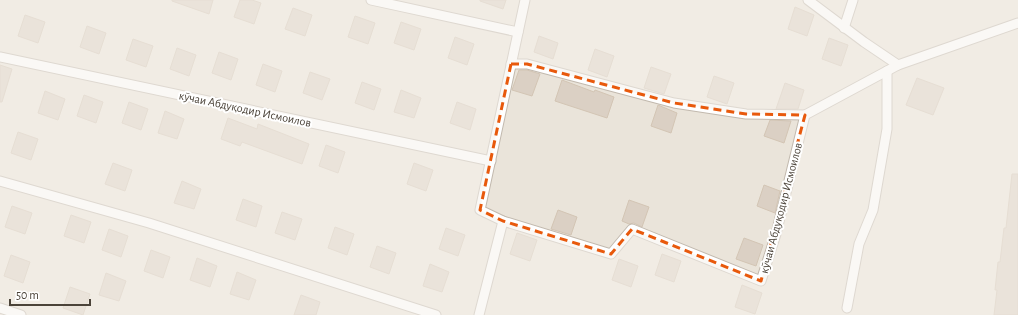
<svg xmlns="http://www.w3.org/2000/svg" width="1018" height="315" viewBox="0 0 1018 315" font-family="'Alegreya Sans',sans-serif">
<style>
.residential{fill:#eae4da}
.building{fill:#dbd0c4;stroke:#d3c5b4}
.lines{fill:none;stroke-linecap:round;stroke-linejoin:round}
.street-casing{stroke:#c2b9ae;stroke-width:11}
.street{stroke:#fff;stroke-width:9}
.marked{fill:none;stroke:#e8590c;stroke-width:3;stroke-dasharray:8 5;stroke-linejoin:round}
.labels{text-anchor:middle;stroke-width:4;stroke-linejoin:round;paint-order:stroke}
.street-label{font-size:12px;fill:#4b4339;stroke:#fff}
</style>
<rect width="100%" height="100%" fill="#f6f2ec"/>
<rect class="residential" x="0" y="0" width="1018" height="315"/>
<g class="building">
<polygon points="172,0 213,0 209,14 172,1"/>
<polygon points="240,0 252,0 261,3 254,24 234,17"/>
<polygon points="480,0 506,0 503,9 480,1"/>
<polygon points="795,7 814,15 807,36 788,29"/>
<polygon points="293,8 312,15 305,36 285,29"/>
<polygon points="25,15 45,22 38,43 18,36"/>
<polygon points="355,16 375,23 368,44 348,37"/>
<polygon points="401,22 421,29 414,50 394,43"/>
<polygon points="87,26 106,33 99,54 80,47"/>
<polygon points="539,36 558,43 553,59 534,52"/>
<polygon points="455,37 474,44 467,65 448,58"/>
<polygon points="829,38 848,45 841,66 822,59"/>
<polygon points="133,39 153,46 146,67 126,60"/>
<polygon points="177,48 196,55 189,76 170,69"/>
<polygon points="595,49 614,56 607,77 588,70"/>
<polygon points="219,52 238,59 231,80 212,73"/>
<polygon points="263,64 282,71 275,92 256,85"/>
<polygon points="0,65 12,69 2,102 0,102"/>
<polygon points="651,67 671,74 664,94 644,88"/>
<polygon points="519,70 527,70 540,74 532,96 512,90"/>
<polygon points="310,72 330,79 322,100 303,93"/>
<polygon points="714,76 734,83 727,104 707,97"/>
<polygon points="917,78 944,88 933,115 906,105"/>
<polygon points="562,80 594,92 595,90 614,97 607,118 555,101"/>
<polygon points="362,82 381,89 374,110 355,103"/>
<polygon points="785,83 804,90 798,109 776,109"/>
<polygon points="401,90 421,98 414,118 394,112"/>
<polygon points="45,91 65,99 58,120 38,113"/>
<polygon points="84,95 103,102 96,123 77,116"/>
<polygon points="129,102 148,109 141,130 122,123"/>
<polygon points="457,102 476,109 470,130 450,123"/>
<polygon points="658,105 677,113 671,133 651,126"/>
<polygon points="165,111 184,119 177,139 158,133"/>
<polygon points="228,118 257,129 258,124 309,144 302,164 242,142 240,146 221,139"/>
<polygon points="770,120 791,121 784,143 764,136"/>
<polygon points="18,132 38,139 31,160 11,153"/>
<polygon points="326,145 345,152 338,173 319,166"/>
<polygon points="113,163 132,170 125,191 105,184"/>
<polygon points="414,163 433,170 426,191 407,184"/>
<polygon points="1012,174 1018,174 1018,315 994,315 997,290 995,290 998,262 1000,262 1004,228 1006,228"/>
<polygon points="182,181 201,189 194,209 174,203"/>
<polygon points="764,185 780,191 775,213 757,206"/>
<polygon points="243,199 262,206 256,227 236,220"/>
<polygon points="629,200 649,207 642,227 634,223 629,224 622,221"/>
<polygon points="12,206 32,213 25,234 5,227"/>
<polygon points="558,210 577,217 571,235 551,229"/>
<polygon points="282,212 302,219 295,240 275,233"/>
<polygon points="71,215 91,222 84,243 64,236"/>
<polygon points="335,227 354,234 347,255 328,248"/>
<polygon points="446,228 465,235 458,256 439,249"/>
<polygon points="109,229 128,236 121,257 102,250"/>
<polygon points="517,233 537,240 530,261 510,254"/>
<polygon points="744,238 763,245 756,266 736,259"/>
<polygon points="377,246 396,253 389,274 370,267"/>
<polygon points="151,250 170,257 163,278 144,271"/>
<polygon points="662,254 681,261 674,282 655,275"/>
<polygon points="11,255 30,262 23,283 4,276"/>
<polygon points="197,258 217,266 210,287 190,280"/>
<polygon points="619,259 638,266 631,287 612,280"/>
<polygon points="430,264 449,272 442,292 423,286"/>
<polygon points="237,272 256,280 249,300 230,294"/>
<polygon points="106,273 126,281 119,301 99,295"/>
<polygon points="742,285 762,293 755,314 735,307"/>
<polygon points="70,287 90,294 83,315 63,308"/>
<polygon points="301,295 320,302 316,315 294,315"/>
</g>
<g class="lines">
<defs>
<g id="street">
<polyline points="371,0 518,32"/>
<polyline points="525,0 480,210 503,221 611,254 632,229 761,281 776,234 805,115 898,65 1018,23"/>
<polyline points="808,0 864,42 898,65"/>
<polyline points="844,28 853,0"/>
<polyline points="0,57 491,161"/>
<polyline points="511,64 527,64 674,103 746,114 805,115"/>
<polyline points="0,181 149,223 436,315"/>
<polyline points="0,308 21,315"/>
<polyline points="847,308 859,244 873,210 887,129 887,71"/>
<polyline points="479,315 503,221"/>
</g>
</defs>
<use href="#street" class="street-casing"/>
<use href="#street" class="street"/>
</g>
<path d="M0 0H1018V315H0ZM511,64h16l147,39 72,11 59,1 -44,166 -129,-52 -21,25 -108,-33 -23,-11z" fill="#f6f2ec" fill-opacity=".55" fill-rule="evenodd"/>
<path class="marked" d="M511,64h16l147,39 72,11 59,1 -44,166 -129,-52 -21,25 -108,-33 -23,-11z"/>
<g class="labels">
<g class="street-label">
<text transform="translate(245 109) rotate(12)" y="4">кӯчаи Абдуқодир Исмоилов</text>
<text transform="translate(781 208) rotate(-75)" y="4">кӯчаи Абдуқодир Исмоилов</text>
</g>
</g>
<path d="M10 299v6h80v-6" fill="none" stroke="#4b4339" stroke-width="2"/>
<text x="16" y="299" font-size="12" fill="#4b4339" stroke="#ffffff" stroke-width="3" paint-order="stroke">50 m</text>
</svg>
